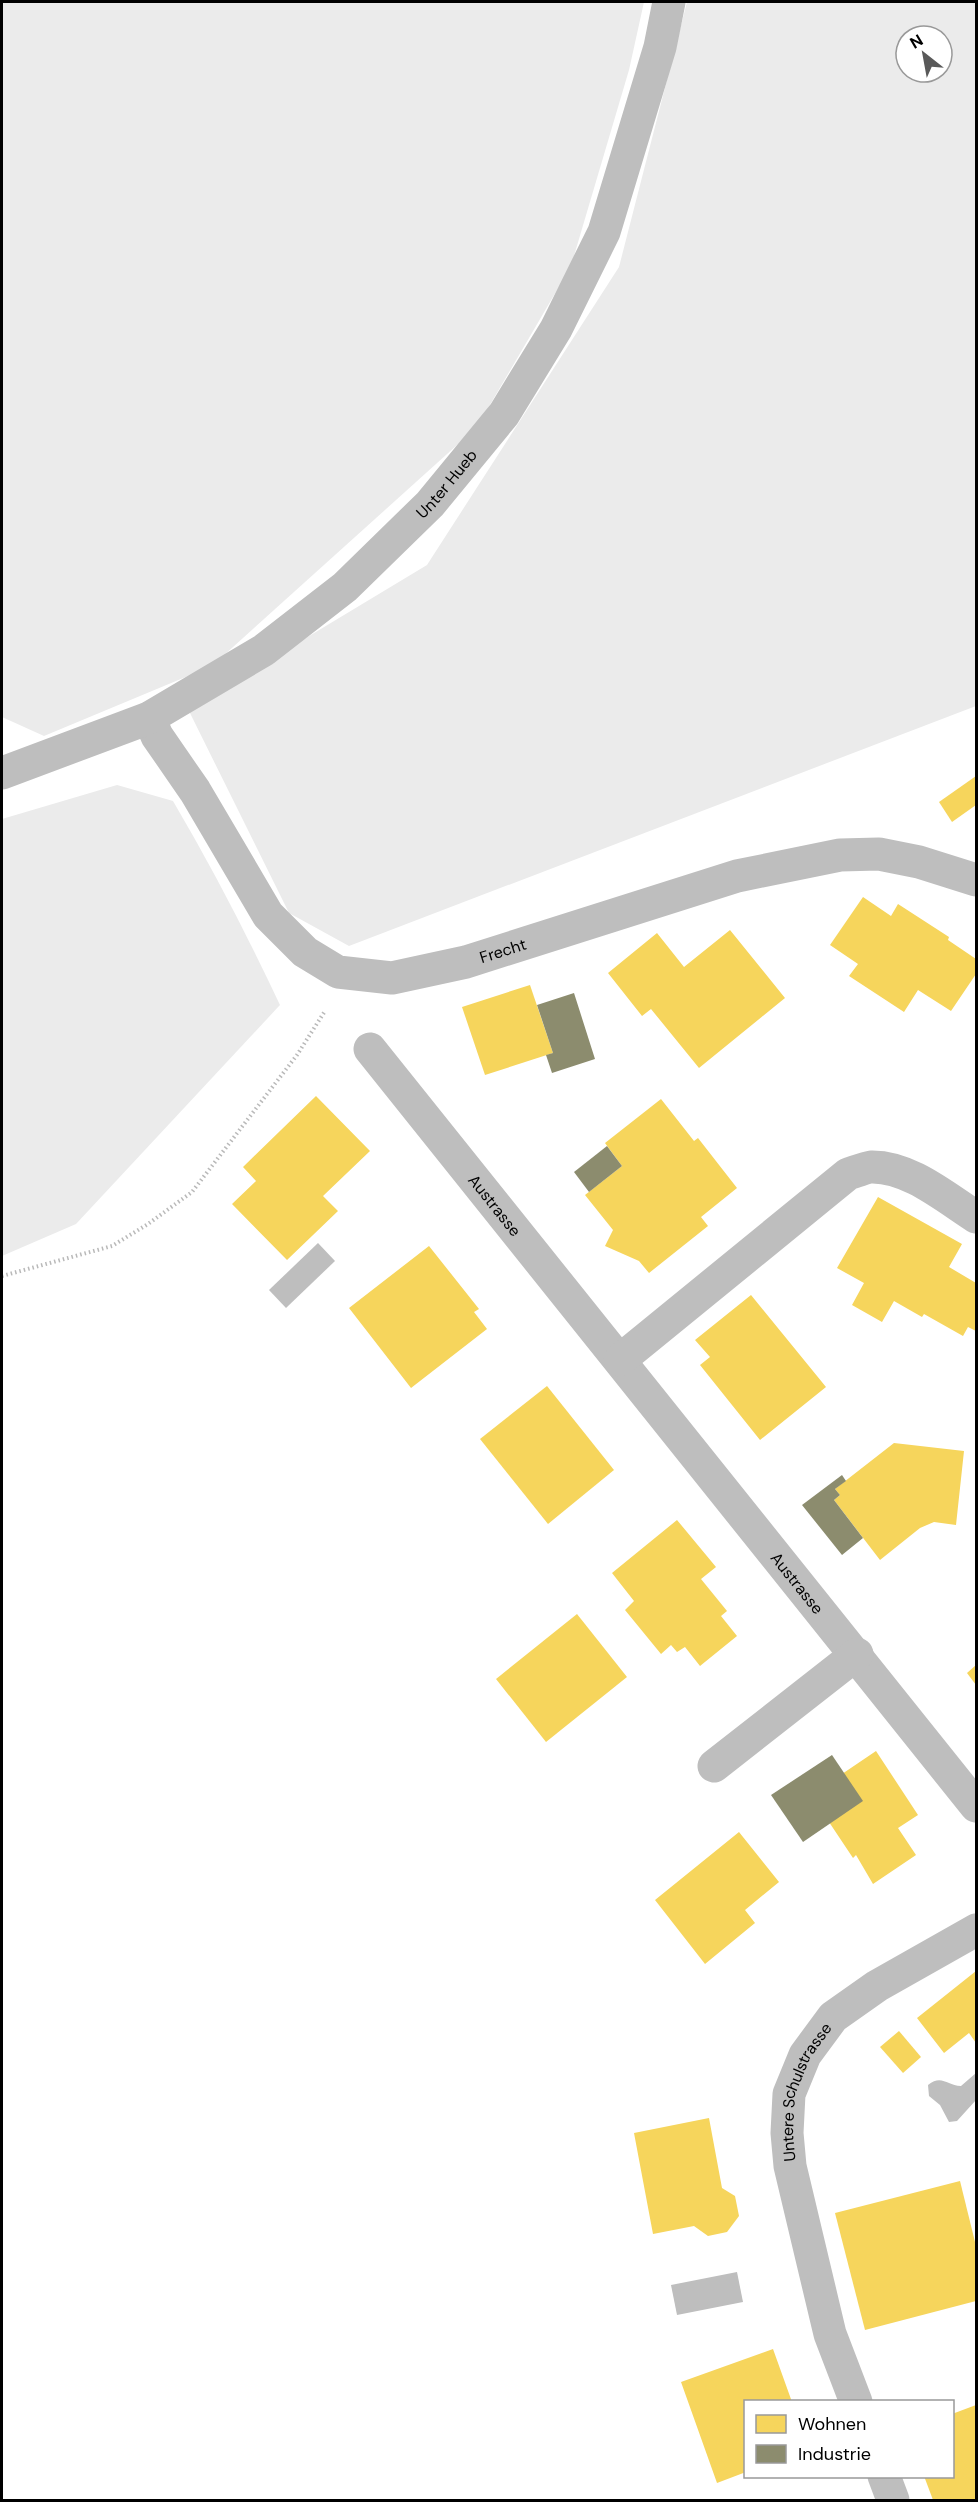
<svg xmlns="http://www.w3.org/2000/svg" width="978" height="2502" viewBox="0 0 978 2502" font-family="'DM Sans',sans-serif">
<style>
.green{fill:#ebebeb;fill-rule:evenodd}
.water{fill:#bebebe}
.homes{fill:#f6d55c}
.industry{fill:#8c8c6e}
.lines{fill:none;stroke-linecap:round;stroke-linejoin:round}
.path{stroke:#b9b9b9;stroke-width:4;stroke-dasharray:1.5 3;stroke-linecap:butt}
.minor{stroke:#bebebe;stroke-width:33}
.labels{text-anchor:middle;stroke-width:6;stroke-linejoin:round;paint-order:stroke}
.street-label{font-size:16px;fill:#000;stroke:#fff}
</style>
<rect width="100%" height="100%" fill="#fff"/>
<g class="green">
<polygon points="2,2 644,2 629,70 571,266 477,427 212,666 44,736 2,717"/>
<path d="M687,2h289v704l-627,240 -60,-33 -101,-204 239,-144 192,-298zM906,36h36v36h-36z"/>
<path d="M117,785l56,16c39,66 74,134 107,204l-204,219 -74,32v-437z"/>
</g>
<g class="water">
<polygon points="318,1243 335,1261 286,1308 269,1290"/>
<path d="M976,2073v27l-19,21 -8,1 -9,-17 -11,-9 -1,-11c14,-11 19,1 33,1z"/>
<polygon points="737,2272 743,2302 677,2315 671,2285"/>
</g>
<g class="homes">
<polygon points="976,776 976,805 952,822 939,802"/>
<polygon points="863,897 891,916 898,904 949,937 948,940 976,959 976,974 951,1011 918,990 904,1012 849,976 858,964 830,945"/>
<polygon points="730,930 785,998 699,1068 651,1009 642,1016 608,973 657,933 684,967"/>
<polygon points="530,985 553,1053 485,1075 462,1007"/>
<polygon points="316,1096 370,1151 323,1196 338,1211 287,1260 232,1204 256,1181 243,1167"/>
<polygon points="661,1099 694,1141 698,1138 737,1188 701,1217 708,1226 649,1273 639,1261 605,1246 613,1230 585,1195 622,1166 605,1143"/>
<polygon points="878,1197 962,1244 949,1267 976,1283 976,1331 968,1327 963,1336 924,1314 922,1317 894,1301 882,1322 852,1305 864,1283 837,1268"/>
<polygon points="429,1246 479,1309 474,1312 487,1329 411,1388 349,1308"/>
<polygon points="751,1295 826,1387 760,1440 700,1365 710,1357 695,1340"/>
<polygon points="547,1386 614,1470 548,1524 480,1439"/>
<polygon points="894,1443 964,1451 956,1525 934,1522 920,1528 880,1560 834,1500 840,1495 835,1489"/>
<polygon points="677,1520 716,1567 701,1579 727,1611 721,1616 737,1636 700,1666 685,1647 677,1652 671,1645 661,1654 625,1610 634,1601 612,1573"/>
<polygon points="577,1614 627,1677 546,1742 496,1679"/>
<polygon points="976,1665 976,1685 967,1673"/>
<polygon points="876,1751 918,1815 898,1828 916,1855 873,1884 856,1855 853,1858 811,1795"/>
<polygon points="739,1832 779,1882 745,1910 755,1923 705,1964 655,1900"/>
<polygon points="976,1971 976,2043 969,2033 944,2053 917,2018"/>
<polygon points="899,2031 921,2057 903,2073 880,2047"/>
<polygon points="709,2118 722,2188 735,2196 739,2216 727,2232 708,2236 694,2226 653,2234 634,2133"/>
<polygon points="960,2181 976,2246 976,2301 865,2330 835,2213"/>
<polygon points="773,2349 792,2402 746,2402 746,2472 717,2483 681,2382"/>
<polygon points="976,2405 976,2500 933,2500 924,2476 952,2476 952,2414"/>
</g>
<g class="industry">
<polygon points="574,993 595,1059 552,1073 546,1055 553,1053 537,1005"/>
<polygon points="607,1146 622,1166 589,1192 574,1172"/>
<polygon points="842,1475 846,1481 835,1489 840,1495 834,1500 863,1538 842,1555 802,1505"/>
<polygon points="832,1755 863,1801 803,1842 771,1795"/>
</g>
<g class="lines">
<polyline class="path" points="2,1276 112,1246 148,1224 192,1192 297,1055 325,1011"/>
<g class="minor">
<path id="s1" d="M149,718l8,18 38,55 73,124 37,37 33,20 54,6 74,-16 271,-86 103,-21 39,-1 40,8 57,18"/>
<path id="s2" d="M2,773l147,-55 115,-68 81,-63 85,-83 74,-90 52,-85 48,-97 56,-185 9,-45"/>
<path id="s3" d="M370,1049l606,757"/>
<path d="M620,1360l228,-186c7,-2 16,-6 23,-7 38,-1 75,31 105,50"/>
<polyline points="714,1766 857,1654"/>
<path id="s4" d="M856,2402l-26,-68 -40,-168 -3,-33 2,-39 16,-39 28,-38 44,-31 99,-56"/>
<polyline points="884,2476 893,2500"/>
</g>
</g>
<g class="labels">
<g class="street-label">
<text dy="6" stroke="none"><textPath href="#s2" startOffset="538">Unter Hueb</textPath></text>
<text dy="6" stroke="none"><textPath href="#s1" startOffset="490">Frecht</textPath></text>
<text dy="6" stroke="none"><textPath href="#s3" startOffset="200">Austrasse</textPath></text>
<text dy="6" stroke="none"><textPath href="#s3" startOffset="684">Austrasse</textPath></text>
<text dy="6" stroke="none"><textPath href="#s4" startOffset="324">Untere Schulstrasse</textPath></text>
</g>
</g>
<rect width="978" height="2502" fill="none" stroke="#000000" stroke-width="6"/>
<rect x="744" y="2400" width="210" height="78" fill="#ffffff" stroke="#999999" stroke-width="1.5"/>
<rect x="756" y="2415" width="30" height="18" fill="#f6d55c" stroke="#999999" stroke-width="1.5"/>
<text x="798" y="2430" font-size="18" fill="#000000">Wohnen</text>
<rect x="756" y="2445" width="30" height="18" fill="#8c8c6e" stroke="#999999" stroke-width="1.5"/>
<text x="798" y="2460" font-size="18" fill="#000000">Industrie</text>
<g transform="translate(924 54) rotate(329)"><circle r="28" fill="#ffffff" stroke="#999999" stroke-width="1.5"/>
<path d="M0-4.5L10 22L0 15L-10 22Z" fill="#595959"/>
<text y="-9" font-size="16" font-weight="bold" text-anchor="middle" fill="#000000">N</text>
</g>
</svg>
